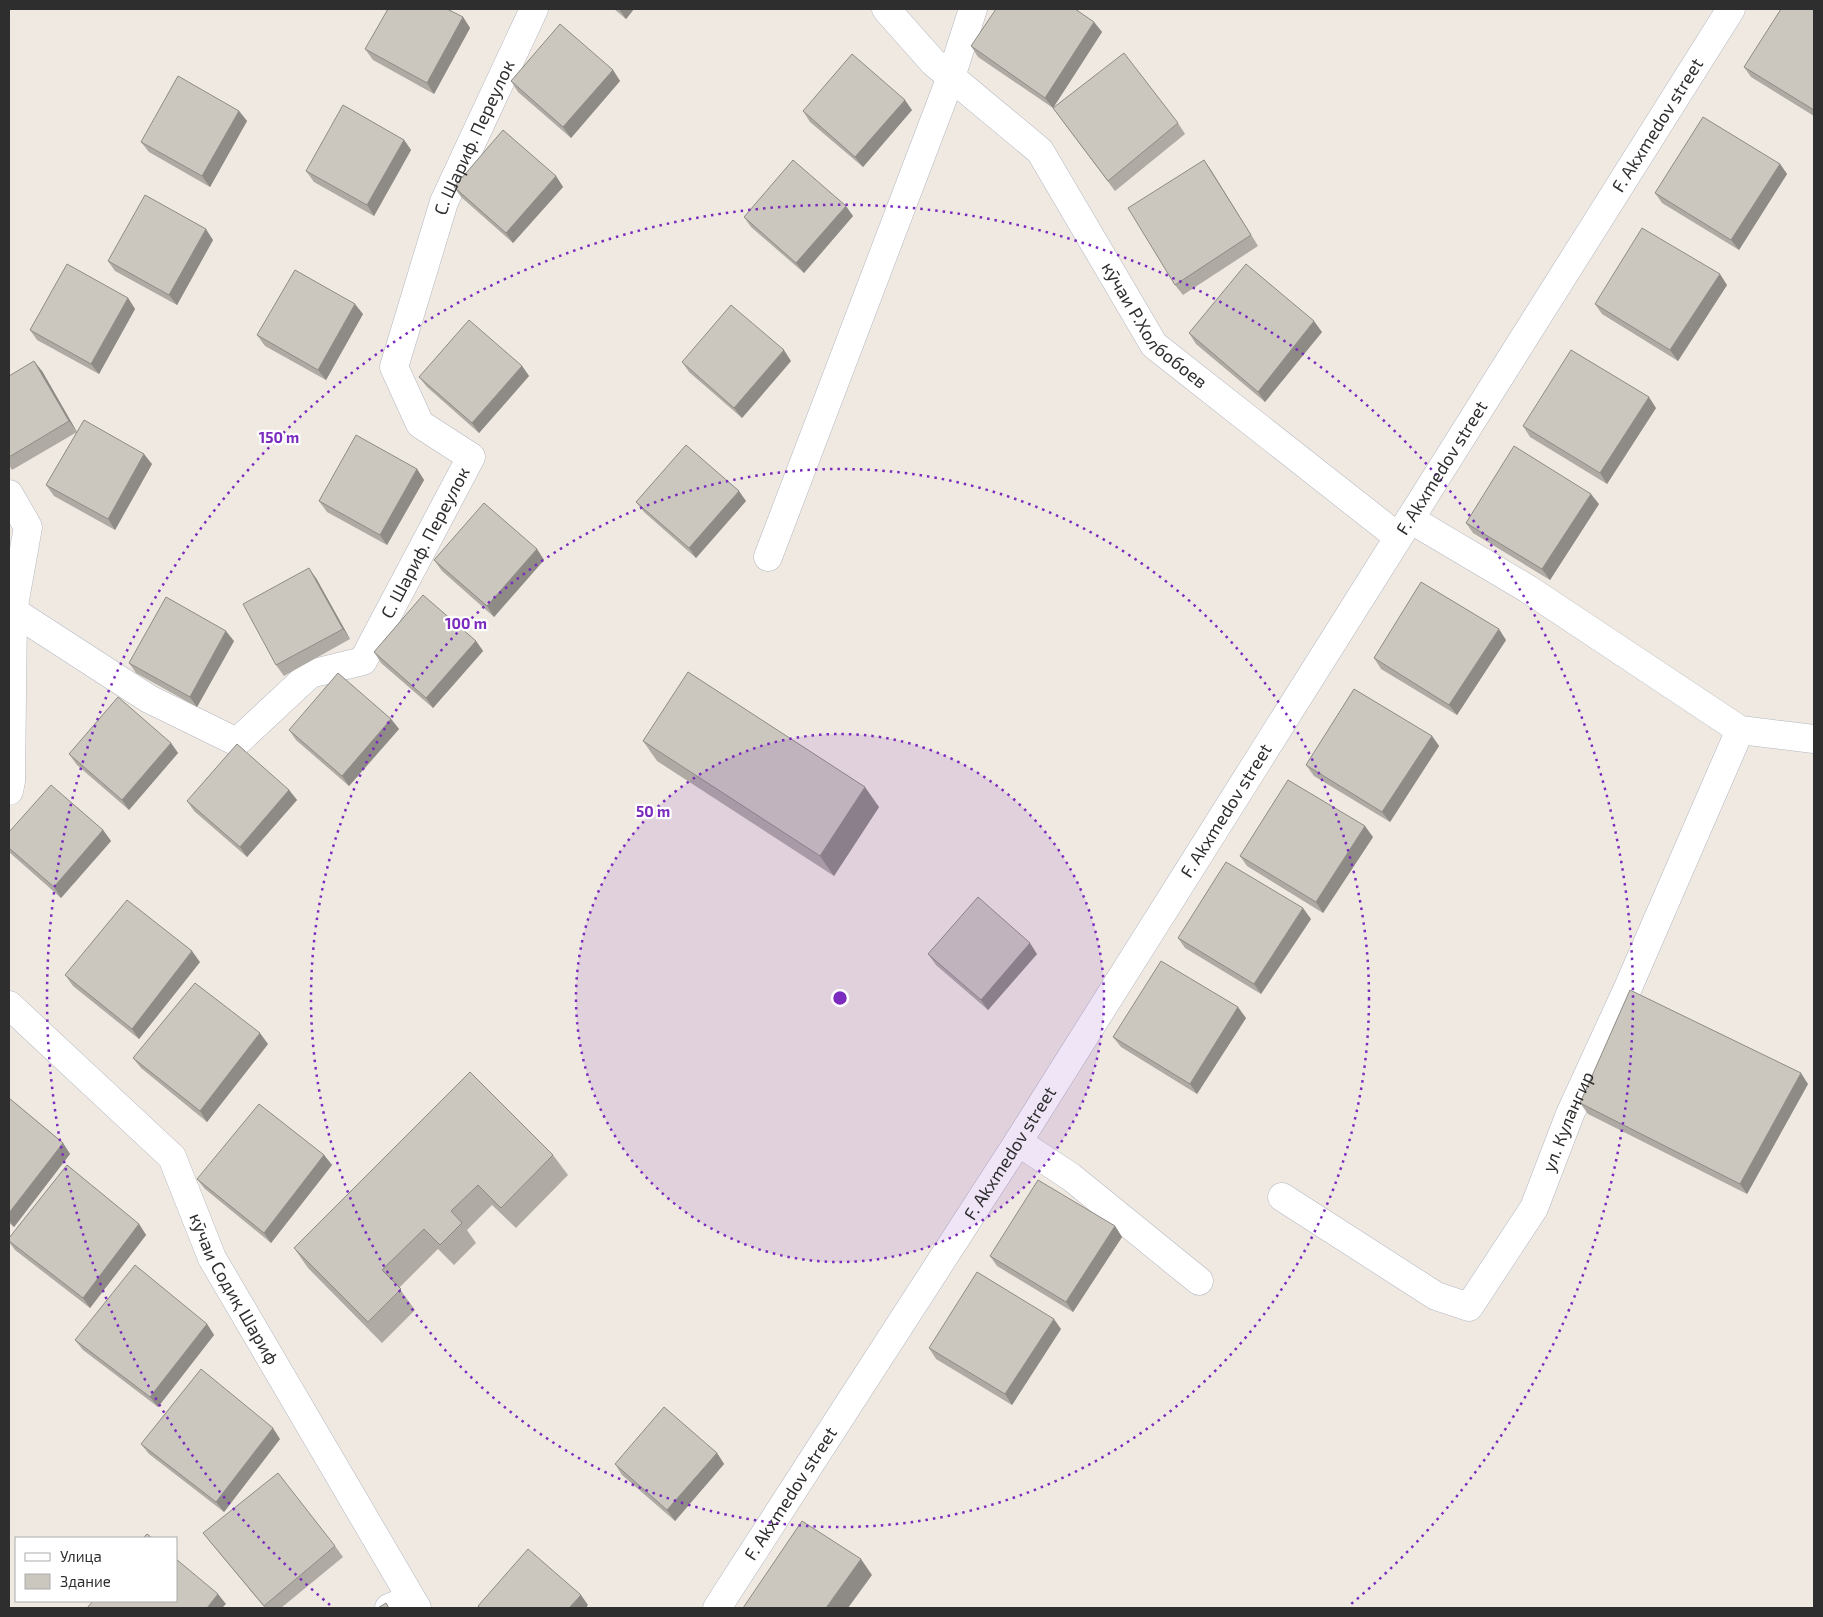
<svg xmlns="http://www.w3.org/2000/svg" width="1823" height="1617" viewBox="0 0 1823 1617" font-family="'Exo 2',sans-serif">
<style>
.lines{fill:none;stroke-linecap:round;stroke-linejoin:round}
.minor-casing{stroke:#b4b7c1;stroke-width:29}
.tertiary-casing{stroke:#b4b7c1;stroke-width:29}
.secondary-casing{stroke:#b4b7c1;stroke-width:29}
.minor{stroke:#fff;stroke-width:28}
.tertiary{stroke:#fff;stroke-width:28}
.secondary{stroke:#fff;stroke-width:28}
.wall{fill:#afaba4}
.shaded-wall{fill:#8e8b86}
.building{fill:#cbc7bf;stroke:#8e8b86}
.ring{fill:none;stroke:#7b2cbf;stroke-width:2.5;stroke-dasharray:2.5 5}
.labels{text-anchor:middle;stroke-width:4.5;stroke-linejoin:round;paint-order:stroke}
.street-label{font-size:18px;fill:#2e2e2e;stroke:#fff}
.centre{fill:#7b2cbf;stroke:#fff;stroke-width:2.5}
.ring-label{font-size:15px;text-anchor:middle;font-weight:bold;fill:#7b2cbf;stroke:#fff;stroke-width:4.5;stroke-linejoin:round;paint-order:stroke}
</style>
<rect width="100%" height="100%" fill="#efe9e1"/>
<g class="lines">
<defs>
<g id="minor">
<path id="s1" d="M886,9l47,53 107,89 114,194 244,192"/>
<polyline points="9,494 28,527 13,611 11,781 9,791"/>
<polyline points="1410,519 1528,589 1740,730 1814,739"/>
<polyline points="768,557 951,77 973,9"/>
<path id="s2" d="M13,611l136,88 88,43 73,-68 53,-13 108,-204 -51,-33 -26,-57 50,-165 90,-193"/>
<polyline points="1018,1142 1071,1177 1199,1281"/>
<path id="s3" d="M1282,1197l154,99 33,11 65,-99 36,-94 57,-124 113,-260"/>
<polyline points="389,1608 411,1599"/>
</g>
<g id="tertiary">
<path id="s4" d="M9,1005l163,152 40,101 205,350"/>
</g>
<g id="secondary">
<path id="s5" d="M717,1608l301,-466 713,-1133"/>
</g>
</defs>
<use href="#minor" class="minor-casing"/>
<use href="#tertiary" class="tertiary-casing"/>
<use href="#secondary" class="secondary-casing"/>
<use href="#minor" class="minor"/>
<use href="#tertiary" class="tertiary"/>
<use href="#secondary" class="secondary"/>
</g>
<g class="wall">
<polygon points="614,9 634,9 626,19"/>
<polygon points="1814,9 1814,116 1751,77 1744,67"/>
<polygon points="463,17 470,28 434,94 373,60 365,49"/>
<polygon points="1094,22 1102,32 1053,108 978,57 971,46"/>
<polygon points="613,70 620,81 571,138 518,92 511,81"/>
<polygon points="1053,108 1178,123 1185,134 1115,191"/>
<polygon points="912,110 863,167 810,122 803,111"/>
<polygon points="239,111 247,121 210,187 149,152 141,142"/>
<polygon points="404,140 411,150 374,216 314,182 306,171"/>
<polygon points="1204,160 1258,246 1183,295 1175,285"/>
<polygon points="1780,164 1787,174 1739,250 1662,203 1655,193"/>
<polygon points="556,176 563,187 513,243 461,197 454,187"/>
<polygon points="853,216 804,273 751,227 744,217"/>
<polygon points="213,240 177,305 115,271 108,261"/>
<polygon points="1727,285 1678,361 1602,314 1595,304"/>
<polygon points="128,298 135,309 99,374 37,340 30,330"/>
<polygon points="363,314 326,380 265,346 257,335"/>
<polygon points="1322,332 1265,402 1196,344 1189,333"/>
<polygon points="791,361 742,418 689,372 682,362"/>
<polygon points="522,366 529,376 479,433 427,387 419,377"/>
<polygon points="42,371 77,432 152,464 115,530 54,496 46,485 77,432 12,470 9,465 9,376"/>
<polygon points="1656,408 1607,484 1530,437 1523,426"/>
<polygon points="417,469 424,480 387,545 327,512 319,501"/>
<polygon points="746,501 696,558 644,512 636,502"/>
<polygon points="1599,504 1550,580 1473,533 1466,523"/>
<polygon points="537,549 544,560 494,617 442,571 434,560"/>
<polygon points="316,578 350,639 284,676 276,665"/>
<polygon points="1506,640 1457,715 1381,669 1374,658"/>
<polygon points="234,641 197,707 136,673 129,663"/>
<polygon points="476,641 483,651 433,708 381,663 374,652"/>
<polygon points="391,719 399,729 349,786 296,740 289,730"/>
<polygon points="1432,736 1439,746 1390,822 1314,776 1306,765"/>
<polygon points="643,741 879,807 834,876 657,761"/>
<polygon points="171,743 178,753 129,810 77,765 69,754"/>
<polygon points="289,790 297,800 247,857 194,811 187,801"/>
<polygon points="103,830 111,841 61,898 9,852 9,832"/>
<polygon points="1373,837 1323,913 1247,866 1240,856"/>
<polygon points="1311,919 1261,994 1185,948 1178,938"/>
<polygon points="928,954 1037,954 988,1010 936,965"/>
<polygon points="200,962 139,1039 73,986 65,975"/>
<polygon points="1246,1018 1197,1094 1121,1047 1113,1037"/>
<polygon points="268,1044 207,1122 141,1068 133,1058"/>
<polygon points="1808,1084 1747,1194 1588,1114 1580,1103"/>
<polygon points="9,1098 63,1143 70,1154 14,1227 9,1223"/>
<polygon points="324,1155 332,1165 271,1243 205,1189 197,1179"/>
<polygon points="553,1155 568,1175 516,1228 492,1205 467,1230 476,1243 454,1265 438,1249 399,1288 415,1310 382,1343 308,1268 294,1248"/>
<polygon points="139,1224 146,1235 90,1308 15,1250 9,1242 9,1238"/>
<polygon points="1115,1226 1122,1237 1073,1312 997,1266 990,1256"/>
<polygon points="207,1324 214,1335 158,1407 83,1350 75,1340"/>
<polygon points="1061,1329 1012,1405 936,1359 929,1348"/>
<polygon points="280,1439 224,1512 149,1454 141,1444"/>
<polygon points="717,1453 724,1464 675,1521 622,1475 615,1464"/>
<polygon points="203,1533 335,1546 343,1557 281,1608 265,1608 211,1543"/>
</g>
<g class="shaded-wall">
<polygon points="619,9 634,9 626,19"/>
<polygon points="463,17 470,28 434,94 427,83"/>
<polygon points="1094,22 1102,32 1053,108 1045,98"/>
<polygon points="613,70 620,81 571,138 563,127"/>
<polygon points="905,100 912,110 863,167 855,157"/>
<polygon points="239,111 247,121 210,187 202,176"/>
<polygon points="404,140 411,150 374,216 367,205"/>
<polygon points="1204,160 1211,170 1258,246 1251,235"/>
<polygon points="1780,164 1787,174 1739,250 1731,240"/>
<polygon points="556,176 563,187 513,243 506,233"/>
<polygon points="846,206 853,216 804,273 796,263"/>
<polygon points="206,229 213,240 177,305 169,295"/>
<polygon points="1720,274 1727,285 1678,361 1670,350"/>
<polygon points="128,298 135,309 99,374 91,364"/>
<polygon points="355,304 363,314 326,380 318,370"/>
<polygon points="1314,321 1322,332 1265,402 1258,392"/>
<polygon points="784,350 791,361 742,418 734,408"/>
<polygon points="34,361 42,371 77,432 69,421"/>
<polygon points="522,366 529,376 479,433 472,423"/>
<polygon points="1649,397 1656,408 1607,484 1600,473"/>
<polygon points="144,454 152,464 115,530 108,519"/>
<polygon points="417,469 424,480 387,545 380,535"/>
<polygon points="739,491 746,501 696,558 689,548"/>
<polygon points="1591,494 1599,504 1550,580 1542,569"/>
<polygon points="537,549 544,560 494,617 487,606"/>
<polygon points="309,568 316,578 350,639 343,629"/>
<polygon points="1499,629 1506,640 1457,715 1449,705"/>
<polygon points="226,631 234,641 197,707 190,697"/>
<polygon points="476,641 483,651 433,708 426,698"/>
<polygon points="391,719 399,729 349,786 342,776"/>
<polygon points="1432,736 1439,746 1390,822 1382,812"/>
<polygon points="171,743 178,753 129,810 122,800"/>
<polygon points="865,787 879,807 834,876 820,856"/>
<polygon points="289,790 297,800 247,857 240,847"/>
<polygon points="1365,826 1373,837 1323,913 1316,902"/>
<polygon points="103,830 111,841 61,898 54,887"/>
<polygon points="1303,908 1311,919 1261,994 1254,984"/>
<polygon points="1030,943 1037,954 988,1010 981,1000"/>
<polygon points="192,951 200,962 139,1039 132,1029"/>
<polygon points="1238,1007 1246,1018 1197,1094 1190,1084"/>
<polygon points="260,1033 268,1044 207,1122 200,1111"/>
<polygon points="1801,1073 1808,1084 1747,1194 1740,1184"/>
<polygon points="63,1143 70,1154 14,1227 9,1220 9,1213"/>
<polygon points="324,1155 332,1165 271,1243 264,1233"/>
<polygon points="139,1224 146,1235 90,1308 83,1298"/>
<polygon points="1115,1226 1122,1237 1073,1312 1066,1302"/>
<polygon points="1054,1319 1061,1329 1012,1405 1005,1394"/>
<polygon points="207,1324 214,1335 158,1407 150,1397"/>
<polygon points="273,1428 280,1439 224,1512 216,1502"/>
<polygon points="717,1453 724,1464 675,1521 667,1510"/>
<polygon points="861,1559 872,1575 848,1608 826,1608"/>
<polygon points="218,1594 226,1604 222,1608 207,1608"/>
<polygon points="581,1595 588,1605 586,1608 569,1608"/>
</g>
<g class="building">
<polygon points="388,9 447,9 463,17 427,83 365,49"/>
<polygon points="996,9 1075,9 1094,22 1045,98 971,46"/>
<polygon points="1781,9 1814,9 1814,110 1744,67"/>
<polygon points="560,24 613,70 563,127 511,81"/>
<polygon points="1124,53 1178,123 1108,181 1053,108"/>
<polygon points="852,54 905,100 855,157 803,111"/>
<polygon points="178,76 239,111 202,176 141,142"/>
<polygon points="343,105 404,140 367,205 306,171"/>
<polygon points="1703,117 1780,164 1731,240 1655,193"/>
<polygon points="503,130 556,176 506,233 454,187"/>
<polygon points="793,160 846,206 796,263 744,217"/>
<polygon points="1204,160 1251,235 1175,285 1128,208"/>
<polygon points="145,195 206,229 169,295 108,261"/>
<polygon points="1642,228 1720,274 1670,350 1595,304"/>
<polygon points="67,264 128,298 91,364 30,330"/>
<polygon points="1246,264 1314,321 1258,392 1189,333"/>
<polygon points="295,270 355,304 318,370 257,335"/>
<polygon points="731,305 784,350 734,408 682,362"/>
<polygon points="469,320 522,366 472,423 419,377"/>
<polygon points="1571,350 1649,397 1600,473 1523,426"/>
<polygon points="34,361 69,421 9,457 9,376"/>
<polygon points="84,420 144,454 108,519 46,485"/>
<polygon points="356,435 417,469 380,535 319,501"/>
<polygon points="686,445 739,491 689,548 636,502"/>
<polygon points="1514,446 1591,494 1542,569 1466,523"/>
<polygon points="484,503 537,549 487,606 434,560"/>
<polygon points="309,568 343,629 276,665 243,604"/>
<polygon points="1421,582 1499,629 1449,705 1374,658"/>
<polygon points="423,595 476,641 426,698 374,652"/>
<polygon points="166,597 226,631 190,697 129,663"/>
<polygon points="688,672 865,787 820,856 643,741"/>
<polygon points="338,673 391,719 342,776 289,730"/>
<polygon points="1354,689 1432,736 1382,812 1306,765"/>
<polygon points="118,697 171,743 122,800 69,754"/>
<polygon points="237,744 289,790 240,847 187,801"/>
<polygon points="1288,780 1365,826 1316,902 1240,856"/>
<polygon points="51,785 103,830 54,887 9,848 9,832"/>
<polygon points="1226,862 1303,908 1254,984 1178,938"/>
<polygon points="978,897 1030,943 981,1000 928,954"/>
<polygon points="127,900 192,951 132,1029 65,975"/>
<polygon points="1161,961 1238,1007 1190,1084 1113,1037"/>
<polygon points="195,983 260,1033 200,1111 133,1058"/>
<polygon points="1630,990 1801,1073 1740,1184 1580,1103"/>
<polygon points="470,1072 553,1155 501,1208 478,1185 451,1211 462,1223 440,1245 424,1229 382,1270 401,1289 368,1322 294,1248"/>
<polygon points="9,1098 63,1143 9,1213"/>
<polygon points="259,1104 324,1155 264,1233 197,1179"/>
<polygon points="67,1165 139,1224 83,1298 9,1241 9,1238"/>
<polygon points="1038,1180 1115,1226 1066,1302 990,1256"/>
<polygon points="135,1265 207,1324 150,1397 75,1340"/>
<polygon points="977,1272 1054,1319 1005,1394 929,1348"/>
<polygon points="201,1369 273,1428 216,1502 141,1444"/>
<polygon points="664,1407 717,1453 667,1510 615,1464"/>
<polygon points="278,1473 335,1546 264,1606 203,1533"/>
<polygon points="802,1521 861,1559 826,1608 743,1608"/>
<polygon points="147,1534 152,1538 143,1538"/>
<polygon points="528,1549 581,1595 569,1608 481,1608 478,1606"/>
<polygon points="176,1559 218,1594 207,1608 87,1608 93,1601 176,1601"/>
<polygon points="386,1603 389,1608 378,1608"/>
</g>
<circle cx="840" cy="998" r="264" fill="#7b2cbf" fill-opacity=".12"/>
<g class="ring">
<circle cx="840" cy="998" r="264"/>
<circle cx="840" cy="998" r="529"/>
<path d="M330 1605A793 793 0 1 1 1350 1605"/>
</g>
<g class="labels">
<g class="street-label">
<text dy="6" stroke="none"><textPath href="#s5" startOffset="1756">F. Akxmedov street</textPath></text>
<text dy="6" stroke="none"><textPath href="#s2" startOffset="1012">С. Шариф. Переулок</textPath></text>
<text dy="6" stroke="none"><textPath href="#s1" startOffset="420">кӯчаи Р.Холбобоев</textPath></text>
<text dy="6" stroke="none"><textPath href="#s5" startOffset="1351">F. Akxmedov street</textPath></text>
<text dy="6" stroke="none"><textPath href="#s2" startOffset="548">С. Шариф. Переулок</textPath></text>
<text dy="6" stroke="none"><textPath href="#s5" startOffset="946">F. Akxmedov street</textPath></text>
<text dy="6" stroke="none"><textPath href="#s3" startOffset="429">ул. Кулангир</textPath></text>
<text dy="6" stroke="none"><textPath href="#s5" startOffset="541">F. Akxmedov street</textPath></text>
<text dy="6" stroke="none"><textPath href="#s4" startOffset="369">кӯчаи Содиқ Шариф</textPath></text>
<text dy="6" stroke="none"><textPath href="#s5" startOffset="136">F. Akxmedov street</textPath></text>
</g>
</g>
<circle cx="840" cy="998" r="8" class="centre"/>
<g class="ring-label">
<text x="279" y="443">150 m</text>
<text x="466" y="629">100 m</text>
<text x="653" y="817">50 m</text>
</g>
<rect width="1823" height="1617" fill="none" stroke="#2e2e2e" stroke-width="20"/>
<rect x="15" y="1537" width="162" height="65" fill="#ffffff" stroke="#ababab"/>
<rect x="25" y="1553" width="25" height="8" fill="#ffffff" stroke="#ababab"/>
<text x="60" y="1562" font-size="15" fill="#2e2e2e">Улица</text>
<rect x="25" y="1574" width="25" height="15" fill="#cbc7bf" stroke="#ababab"/>
<text x="60" y="1587" font-size="15" fill="#2e2e2e">Здание</text>
</svg>
